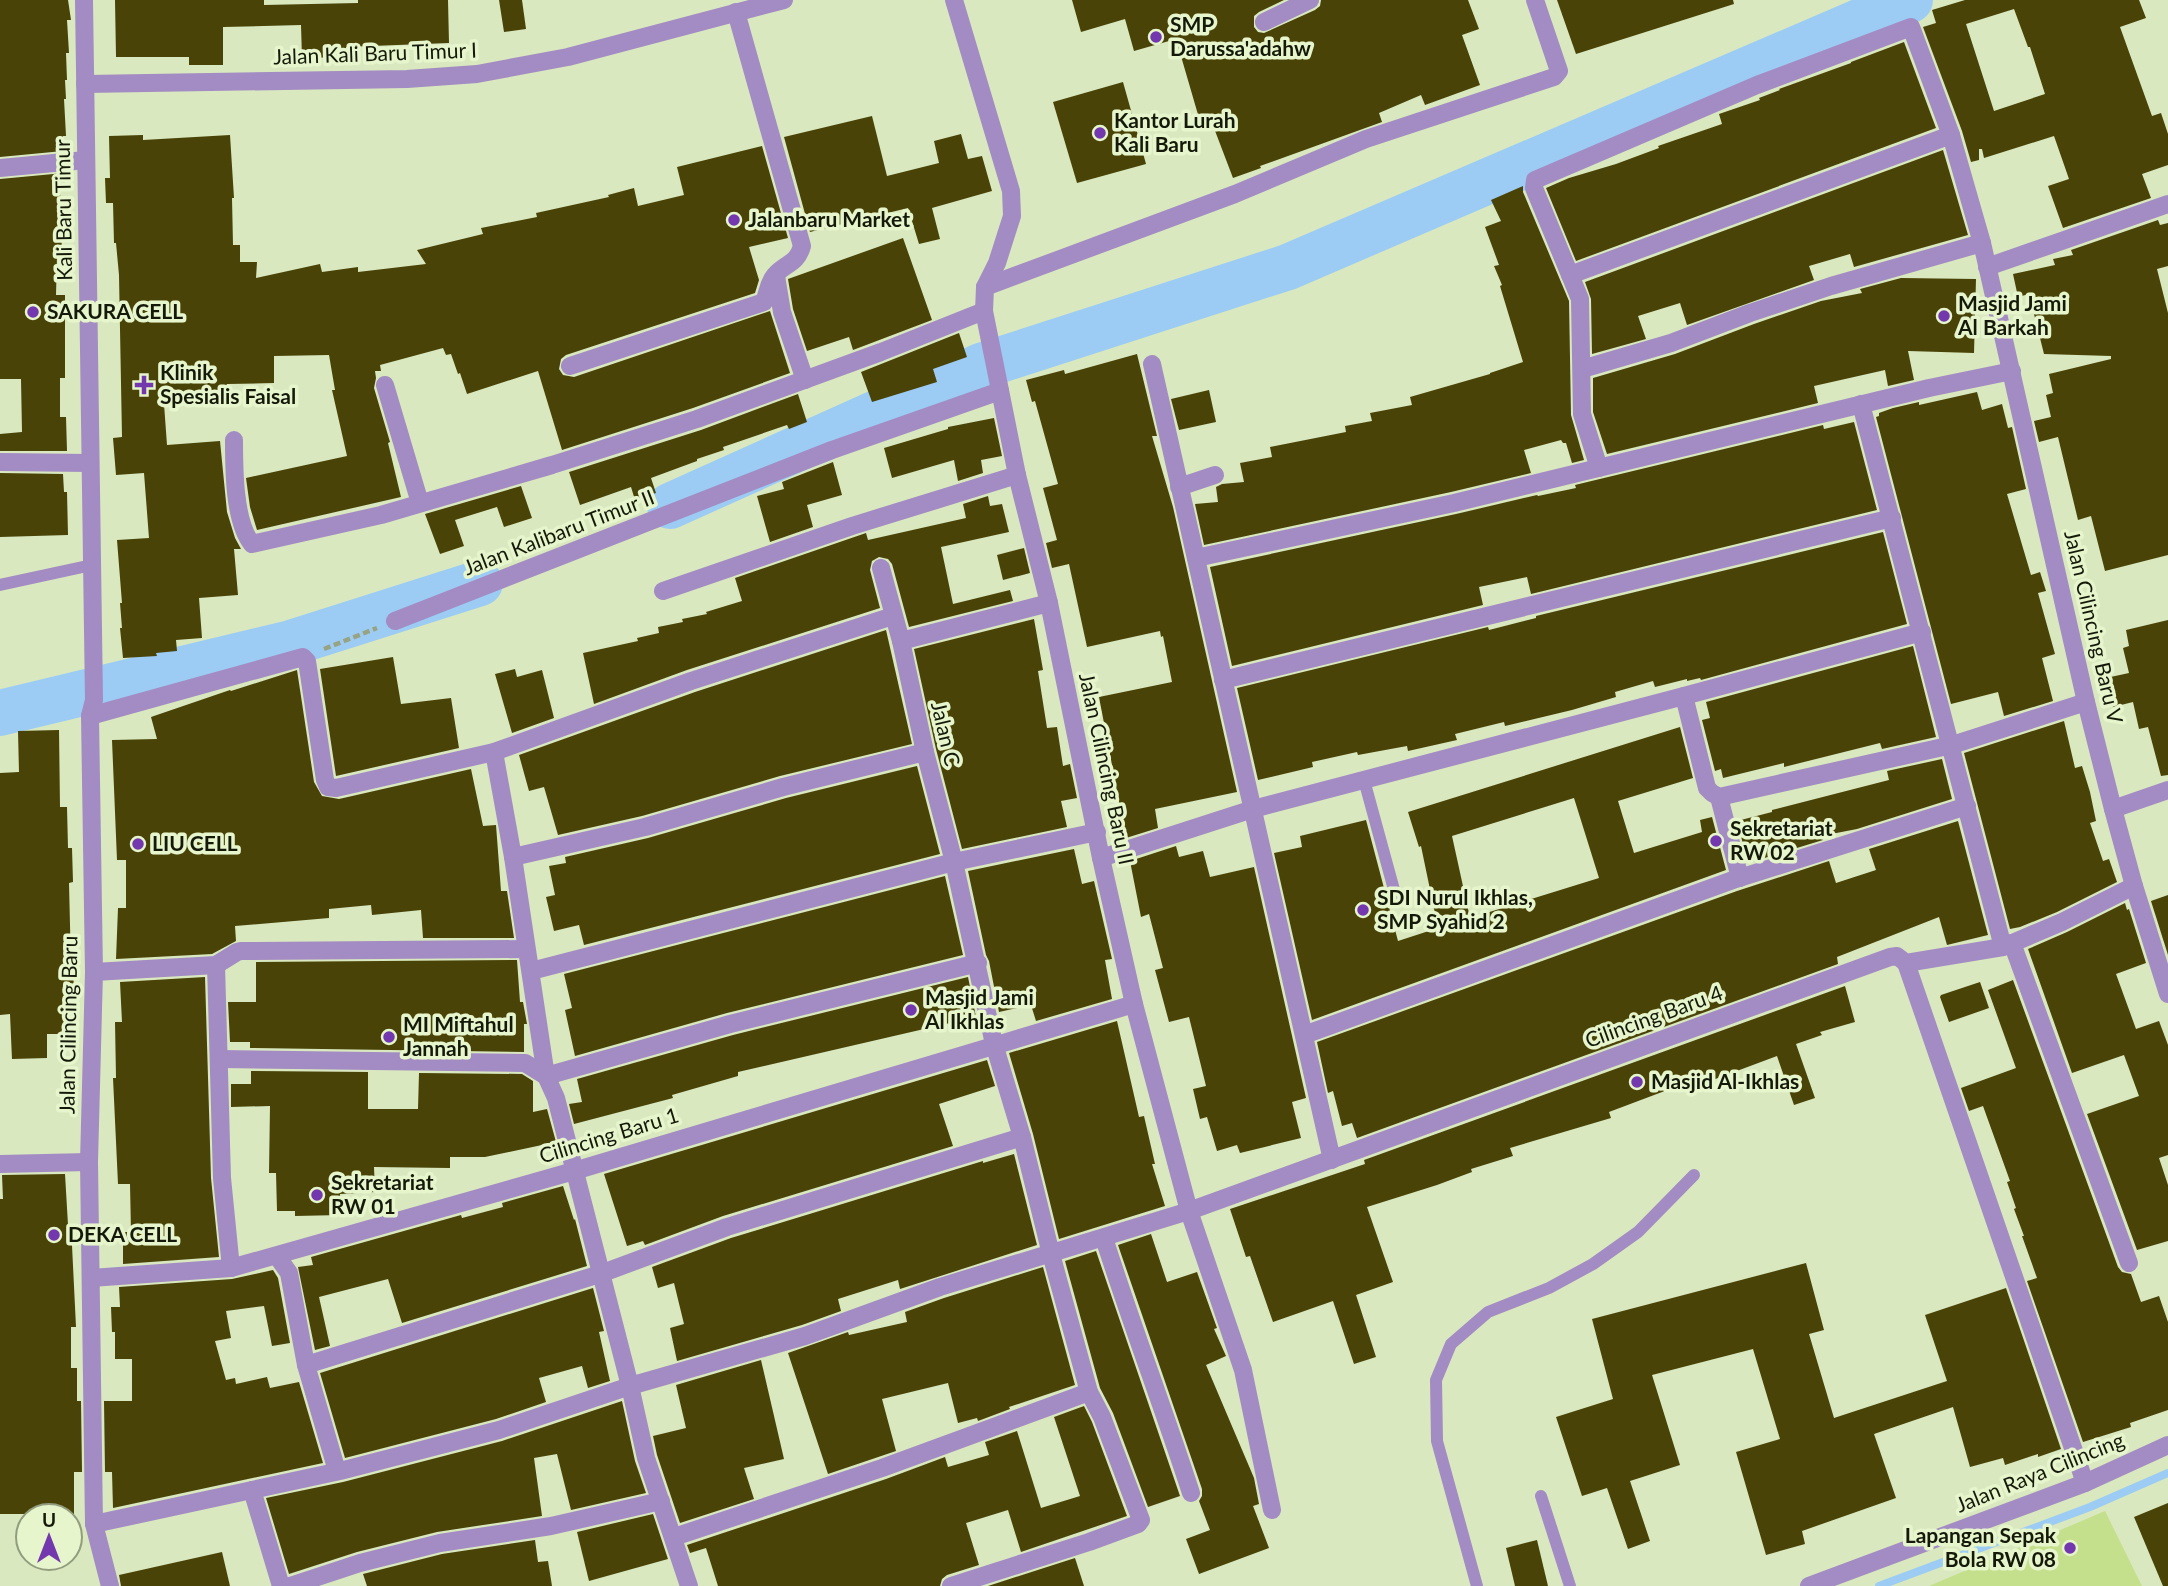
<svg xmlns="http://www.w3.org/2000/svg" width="2168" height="1586" viewBox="0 0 2168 1586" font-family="Lato,sans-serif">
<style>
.green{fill:#c5e08c}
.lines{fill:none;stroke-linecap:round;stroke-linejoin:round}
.stream{stroke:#9cccf4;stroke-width:8}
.river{stroke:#9cccf4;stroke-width:46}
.building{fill:#494307;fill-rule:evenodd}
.path{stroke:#98a383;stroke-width:4.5;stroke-dasharray:7 3.5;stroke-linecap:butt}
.service{stroke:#a38cc3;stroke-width:12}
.minor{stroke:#a38cc3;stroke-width:18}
.tertiary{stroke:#a38cc3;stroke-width:18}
.poi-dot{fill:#7438ae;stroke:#e6f5cc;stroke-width:2.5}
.labels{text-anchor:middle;stroke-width:7;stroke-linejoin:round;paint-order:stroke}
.poi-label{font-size:21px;font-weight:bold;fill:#14190a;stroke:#e6f5cc;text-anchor:start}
.street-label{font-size:21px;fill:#14190a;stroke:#e6f5cc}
</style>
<rect width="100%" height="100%" fill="#d9e8bf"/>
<polygon class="green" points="2105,1511 2142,1586 1929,1586"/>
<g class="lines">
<polyline class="stream" points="1879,1586 2090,1507 2168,1473"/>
<g class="river">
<polyline points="670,506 981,366 1288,267 1910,0"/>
<polyline points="0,713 291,643 480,583"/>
</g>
</g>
<g class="building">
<polygon points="0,0 68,0 71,20 67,20 69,53 66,53 67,80 65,80 66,99 64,99 66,136 63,136 63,151 0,157"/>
<polygon points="115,0 264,0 264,5 358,3 358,0 448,0 449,43 346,47 346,57 302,58 301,25 223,27 223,65 189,65 189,57 116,57"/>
<polygon points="499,0 522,0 526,29 504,32"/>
<polygon points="1072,0 1284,0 1259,12 1254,16 1254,27 1258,32 1264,33 1315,10 1320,6 1321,0 1468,0 1479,29 1462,35 1480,85 1425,105 1421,95 1379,113 1382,122 1260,166 1261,168 1233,178 1209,115 1199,118 1176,39 1134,51 1125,19 1081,32"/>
<polygon points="1557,0 1733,0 1734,4 1576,54"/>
<path d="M1965,0h174l7,18 -26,9 32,89 9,-3 7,21v31l-26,9 9,24 -88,30 -15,-42 21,-7 -15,-43 -70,22 -2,-9h-3v11l-8,2 -9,-31 -39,-104 13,-4 -4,-13zM2014,9l14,38h2l15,47 -51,17 -28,-87z"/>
<polygon points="1904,42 1936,128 1576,261 1546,188 1569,178 1616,164 1659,148 1658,146 1722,124 1719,114 1760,100 1759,98 1780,90 1779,89 1851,63 1851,62"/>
<polygon points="1123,82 1146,164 1077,183 1053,102"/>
<polygon points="872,116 887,176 939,163 934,141 961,134 968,159 982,156 992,191 932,208 940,239 919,244 908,208 810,232 784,137"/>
<polygon points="143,135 143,140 230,135 234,198 232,198 233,245 240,245 240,262 257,262 256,278 320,264 322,272 358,267 358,272 426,264 417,250 483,234 481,228 537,217 536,213 609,197 608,195 634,188 638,206 684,195 677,167 762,146 788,238 749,247 759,280 755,293 566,355 561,359 559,369 563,375 574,377 770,311 790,373 693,408 562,450 538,371 467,394 460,373 458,374 451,354 446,355 443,348 380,365 381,371 375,371 376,378 374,388 390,442 388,443 401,497 257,530 250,507 246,478 347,456 332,390 335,390 329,355 274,356 274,383 227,384 227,398 170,400 170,404 164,404 167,445 220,441 227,512 235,538 241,549 234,549 238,595 199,598 202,638 176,640 177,651 156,653 157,656 123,658 120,628 122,628 120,603 122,603 117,540 149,538 144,473 116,475 113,438 122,437 119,275 116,243 114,243 113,203 106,203 105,178 110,178 109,136"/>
<polygon points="1943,150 1968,235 1854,267 1850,254 1809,266 1814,280 1687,325 1680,303 1638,316 1646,339 1592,354 1591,299 1585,282"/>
<polygon points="64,173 65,187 60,187 62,255 57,255 56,295 65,295 65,378 60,378 60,417 66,417 67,451 0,451 0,434 22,432 21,379 0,379 0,179"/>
<polygon points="1523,186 1523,192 1569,301 1571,415 1584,460 1572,463 1566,443 1563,443 1561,440 1524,450 1531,473 1451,492 1204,545 1195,504 1218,502 1216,487 1222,484 1244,482 1240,463 1272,457 1270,447 1346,432 1345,426 1372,421 1370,413 1412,405 1410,397 1490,374 1490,373 1523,362 1500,286 1502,285 1494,266 1499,265 1485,227 1501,221 1491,200"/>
<polygon points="2158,220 2160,225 2168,223 2168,266 2157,269 2168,313 2168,555 2105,571 2091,516 2078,520 2058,437 2039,442 2034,421 2051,417 2046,395 2053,393 2049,374 2111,359 2111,356 2044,354 2029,294 2018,297 2013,274 2055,265 2053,259 2073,255 2071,250"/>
<polygon points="903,238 932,320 853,350 849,337 807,351 793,309 788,279"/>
<polygon points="1901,278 1976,279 1974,353 1908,351 1914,380 1888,386 1885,370 1814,386 1818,403 1607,454 1593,412 1593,378 1675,354 1754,324 1821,301 1862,293 1860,289"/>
<polygon points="959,333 967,357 933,369 937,382 872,402 861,372"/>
<polygon points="1137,354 1157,436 1152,436 1173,507 1237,792 1155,809 1158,828 1126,838 1099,697 1172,682 1163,636 1161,637 1160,631 1087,647 1069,564 1052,568 1046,543 1057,540 1043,488 1058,484 1035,401 1032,402 1026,380 1064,370 1065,374"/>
<polygon points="1209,390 1216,422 1179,430 1171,399"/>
<polygon points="1977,392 1982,410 2002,404 2008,428 2012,427 2026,489 2007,494 2031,575 2040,572 2046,591 2038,593 2055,654 2042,658 2053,701 2004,716 1998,692 1951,704 1876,417 1879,416 1879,413 1893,408 1919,402 1919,405"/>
<polygon points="798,394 807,422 789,429 787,425 723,447 724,450 697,459 697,461 651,478 656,493 635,500 631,487 580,505 569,472 701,430"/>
<polygon points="994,418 1002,456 981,460 983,473 958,481 954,460 892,478 884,448 948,429 948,427"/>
<polygon points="1854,422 1877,510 1531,594 1527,577 1479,587 1483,605 1232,666 1210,567 1456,514 1537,495 1538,496 1576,488 1575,485 1823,425 1824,429"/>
<polygon points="833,462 842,495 807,505 813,527 770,542 757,496 784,489 782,482"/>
<polygon points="0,473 63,474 64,492 67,492 68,535 0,537"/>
<polygon points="521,486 532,518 504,527 497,507 455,520 464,546 440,554 425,514"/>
<polygon points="988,496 990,506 1002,504 1009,532 941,547 953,604 1010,590 1013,601 909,627 892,564 888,559 879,557 872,561 870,570 880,608 687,670 594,704 583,653 638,641 637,638 659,633 658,627 683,622 682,619 707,614 706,612 742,601 735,578 866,533 868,540 966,518 963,504"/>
<polygon points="1883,532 1907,624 1701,680 1700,678 1687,681 1687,679 1655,687 1653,681 1615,692 1616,697 1572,710 1505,726 1504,722 1455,734 1457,740 1408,751 1407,746 1358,755 1357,752 1312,762 1313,767 1258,780 1237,688 1488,627 1489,630 1536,618 1536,616"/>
<polygon points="1024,548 1030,573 1003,580 997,555"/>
<polygon points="1034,619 1043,670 1038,671 1047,728 1057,727 1063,766 1070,764 1077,798 1061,801 1067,827 962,849 936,749 914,649"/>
<polygon points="2168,620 2168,775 2161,776 2148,727 2139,729 2133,702 2113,707 2106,678 2129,673 2123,648 2129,646 2126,630"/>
<polygon points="886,630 912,744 780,776 642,816 558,835 544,787 529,791 519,755 695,692"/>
<polygon points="1913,646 1936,737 1882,749 1880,743 1784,767 1784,763 1723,778 1721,769 1715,771 1702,720 1710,718 1706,702"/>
<polygon points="393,657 401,704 451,698 459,748 336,776 320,669"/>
<polygon points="515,669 517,677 542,670 554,718 512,733 495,674"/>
<polygon points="297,670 314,782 322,796 339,799 471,769 483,826 496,825 501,891 507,891 514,938 423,938 421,910 372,915 371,905 329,909 329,918 235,926 236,941 212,954 116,959 118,908 126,908 126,860 117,860 112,740 157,739 151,717 230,690 231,691"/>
<polygon points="2064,721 2075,768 2082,766 2090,792 2096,821 2090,823 2103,861 2109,859 2117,882 2057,912 2020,927 2010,929 1964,753"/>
<path d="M1680,727l13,51 -75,23 16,52 68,-21 -2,-12 12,-3 14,53 -414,150 -38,-167 28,-6 -2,-11 66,-16 32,121 40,-13 -17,-82 -2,1 -11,-35zM1574,798l25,80 -129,40 -18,-82z"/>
<polygon points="59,730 60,807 67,807 68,848 72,848 73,882 69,883 71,967 73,967 75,1013 72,1013 73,1034 47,1034 47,1058 12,1059 10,1014 0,1015 0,773 19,772 18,731"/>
<polygon points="1942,759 1952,799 1857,829 1821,836 1823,840 1748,863 1737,821 1772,812 1772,810 1889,780 1887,771"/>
<polygon points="917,766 940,854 584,945 579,925 554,931 546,897 555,895 549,866 566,863 565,857 648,838 786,798"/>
<polygon points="1958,821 1988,935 1947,945 1939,917 1837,957 1838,964 1357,1138 1352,1123 1342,1126 1333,1091 1328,1093 1317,1042 1737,891 1829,861 1836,883 1876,870 1869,849"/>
<polygon points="1176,846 1179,857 1203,851 1210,877 1254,867 1306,1098 1292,1102 1301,1138 1240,1153 1237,1145 1217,1151 1207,1117 1200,1119 1193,1089 1206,1086 1189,1017 1169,1022 1155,970 1163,968 1149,914 1141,917 1130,861"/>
<polygon points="1074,849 1082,884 1094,881 1112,959 1105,960 1112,999 1036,1021 1031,1005 999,1012 989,961 986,955 968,871"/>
<polygon points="945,876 963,955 727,1013 575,1056 565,1010 572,1008 564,974"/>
<polygon points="2168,895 2168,955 2151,901"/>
<polygon points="2125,903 2127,910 2129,909 2146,963 2116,974 2136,1029 2159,1021 2168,1045 2168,1155 2159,1158 2168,1185 2168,1241 2137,1250 2087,1114 2139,1096 2124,1055 2072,1073 2028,949 2067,932"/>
<polygon points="517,960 520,1002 523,1002 527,1024 524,1024 524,1052 250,1048 250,1042 230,1042 228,1002 256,1002 256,962"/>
<polygon points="205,977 211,1178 219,1257 123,1264 123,1232 131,1232 130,1184 118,1184 113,1078 116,1078 115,1022 122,1022 120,982"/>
<polygon points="968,977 976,1017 738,1072 738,1076 672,1095 673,1098 574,1124 569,1104 582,1102 577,1079 733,1035"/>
<polygon points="2013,980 2118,1267 2122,1272 2131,1274 2141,1302 2159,1296 2168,1322 2168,1410 2130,1423 2131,1427 2083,1442 2027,1281 2037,1278 2022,1236 2024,1236 2014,1209 2016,1208 2007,1182 2010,1181 1983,1106 1969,1111 1961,1088 2016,1068 1988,990"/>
<polygon points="1980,982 1989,1008 1949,1022 1940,997 1941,995"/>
<polygon points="1845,986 1855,1022 1820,1032 1822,1035 1796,1044 1815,1098 1794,1105 1777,1056 1702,1084 1680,1090 1678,1086 1609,1112 1611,1118 1510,1148 1513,1156 1471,1169 1472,1172 1437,1185 1367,1207 1393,1282 1356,1295 1376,1357 1354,1364 1333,1301 1273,1322 1250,1256 1246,1257 1230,1209 1365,1164 1364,1160"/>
<polygon points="1117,1021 1139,1117 1144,1116 1155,1164 1152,1164 1165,1206 1059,1239 1033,1134 1009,1053"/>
<polygon points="987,1060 995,1086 939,1104 953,1146 723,1216 645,1245 643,1241 627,1246 604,1174"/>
<polygon points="251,1071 368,1072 368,1109 418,1109 419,1073 522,1074 533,1081 533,1112 547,1109 556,1142 485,1157 450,1157 450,1168 374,1167 375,1192 340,1194 341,1215 295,1216 295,1211 277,1211 276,1173 269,1173 270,1106 231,1107 231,1084 251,1084"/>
<polygon points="1014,1154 1037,1245 900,1289 898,1280 838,1299 841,1311 802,1325 677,1361 670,1328 684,1324 674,1283 658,1288 652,1267 731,1238 983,1161 983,1163"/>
<polygon points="65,1174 68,1225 71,1225 76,1327 71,1327 71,1368 77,1368 77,1401 81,1401 82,1472 74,1472 74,1514 0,1514 0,1199 3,1199 2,1175"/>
<polygon points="563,1186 574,1220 575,1219 587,1266 402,1323 388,1279 319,1297 330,1346 315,1350 298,1267 313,1265 311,1257 461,1215 462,1218 503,1207 502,1203"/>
<polygon points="1151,1234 1167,1282 1197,1272 1217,1328 1214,1329 1226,1356 1206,1365 1254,1478 1259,1504 1253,1506 1269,1548 1199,1574 1186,1539 1210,1530 1199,1501 1202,1496 1202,1489 1118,1245"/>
<polygon points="1096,1251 1180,1496 1148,1507 1113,1413 1100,1388 1065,1261"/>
<polygon points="1806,1263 1824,1330 1809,1334 1834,1418 1947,1381 1925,1315 2006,1288 2061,1449 2038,1457 2038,1454 2005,1465 2003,1458 1970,1467 1953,1407 1874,1434 1896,1498 1802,1531 1805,1544 1766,1555 1736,1452 1780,1439 1753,1349 1652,1375 1680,1465 1630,1481 1650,1541 1628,1549 1607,1488 1582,1496 1556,1417 1613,1399 1592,1319"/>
<polygon points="1043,1267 1075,1385 1009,1407 1010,1409 978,1421 977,1418 958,1423 948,1383 882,1399 896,1451 828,1474 788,1353 848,1332 849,1335 907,1322 905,1312 944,1298"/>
<polygon points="273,1270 278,1278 290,1343 272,1346 264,1306 226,1311 231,1338 215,1341 226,1380 235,1378 236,1384 267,1377 270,1388 299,1382 323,1463 113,1508 112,1472 105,1472 104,1401 132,1401 132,1359 115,1359 115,1332 112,1332 111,1307 120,1307 119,1287 232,1279"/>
<polygon points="593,1288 604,1331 599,1332 610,1381 588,1388 582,1366 539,1378 546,1402 496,1419 345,1458 320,1373"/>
<polygon points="761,1360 784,1459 744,1468 754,1499 680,1523 657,1455 653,1436 686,1428 676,1385"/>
<polygon points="622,1401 635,1461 646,1493 571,1510 557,1454 534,1458 542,1516 437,1532 357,1552 289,1574 266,1498 343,1482 502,1441"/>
<polygon points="1084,1406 1092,1422 1127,1516 1021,1552 1008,1510 966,1523 979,1565 947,1575 942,1579 940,1586 718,1586 706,1548 690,1553 687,1545 886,1479 945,1457 948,1467 989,1455 985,1442 1017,1431 1041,1508 1080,1496 1054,1417"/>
<polygon points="2168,1503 2168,1586 2163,1586 2134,1517"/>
<polygon points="653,1514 668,1559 589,1581 577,1532"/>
<polygon points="535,1540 538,1562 548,1561 552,1586 367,1586 363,1574 442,1554"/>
<polygon points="1537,1540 1548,1586 1515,1586 1506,1548"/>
<polygon points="222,1552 230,1586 121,1586 119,1575"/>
<polygon points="1075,1558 1084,1586 988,1586"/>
</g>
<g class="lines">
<polyline class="path" points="324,649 377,628"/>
<g class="service">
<polyline points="0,585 92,565"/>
<polyline points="1364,780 1396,897"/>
<polyline points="1541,1496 1570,1586"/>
<polyline points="1477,1586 1437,1441 1436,1380 1451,1344 1488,1312 1549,1288 1593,1264 1638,1232 1694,1175"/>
</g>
<g class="minor">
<polyline points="84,0 94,700 90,716 94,972 89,1162 94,1524 110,1586"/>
<polyline points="954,0 1011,191 1012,216 997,263 985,287 984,311 1017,475 1049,603 1101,858 1134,1004 1189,1211 1243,1370 1272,1510"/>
<polyline points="1264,22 1310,0"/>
<polyline points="85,84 407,79 477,74 568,57 784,0"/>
<polyline points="0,168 86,160"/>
<polyline points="1987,267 2168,204"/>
<polyline points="1570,275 1951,135"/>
<polyline points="776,276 782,312 805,380"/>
<polyline points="985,287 1235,194 1366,139 1554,77 1559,71 1535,0"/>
<polyline points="1152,364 1332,1160"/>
<path d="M570,366l194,-64c4,-9 4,-19 11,-27 11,-12 22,-11 27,-29l-66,-234"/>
<polyline points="1582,369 1671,343 1750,313 1831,286 1982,243"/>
<polyline points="385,385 420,503"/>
<polyline points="1861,404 2003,947"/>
<path d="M234,440c0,29 0,82 18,104l129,-29 171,-50 145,-46 184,-67 103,-41"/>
<polyline points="0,462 90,463"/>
<polyline points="1599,468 1582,414 1580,299 1534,188 1535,180 1757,85 1911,27 1951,135 1982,243 2086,702 2113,809 2134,886 2168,994"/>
<polyline points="1179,487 1215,475"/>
<polyline points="1196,558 1454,503 1929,388 2012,371"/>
<polyline points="881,568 901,641 925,752 954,862 994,1044 1022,1137 1051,1254 1089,1392 1102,1417 1141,1520 1138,1524 1089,1542 951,1586"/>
<polyline points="663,591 852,526 1017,475"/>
<polyline points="395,621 832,450 1000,391"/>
<polyline points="901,641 1049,603"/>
<polyline points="1223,680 1892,518"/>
<polyline points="1684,696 1922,632"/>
<polyline points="90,716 303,657 307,661 325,780 328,787 336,788 494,752 691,681 893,616"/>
<polyline points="494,752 513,857 546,1076 556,1098 630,1386 646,1458 689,1586"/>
<polyline points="1719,797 1740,878"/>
<polyline points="2113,809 2168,790"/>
<polyline points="513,857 645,827 783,787 925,752"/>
<polyline points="1101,858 1253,809 1684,696 1707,788 1712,793 1719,797 1952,745 2086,702"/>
<polyline points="2012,943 2129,1263"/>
<polyline points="1906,963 2085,1483"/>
<polyline points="216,965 222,1178 231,1268"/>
<polyline points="531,971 954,862 1097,832"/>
<polyline points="94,972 216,965 237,952 241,951 526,949"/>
<polyline points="1304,1035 1733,880 1967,806"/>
<polyline points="220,1059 525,1063 546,1076 730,1024 978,963"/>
<polyline points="0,1164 89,1162"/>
<path d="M1104,1238c27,85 59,169 87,255"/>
<polyline points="277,1256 289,1273 306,1365 337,1471"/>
<polyline points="91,1278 231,1268 574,1171 1134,1004"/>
<polyline points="306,1365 600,1274 727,1227 1022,1137"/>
<polyline points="252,1490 281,1586"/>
<polyline points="94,1524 340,1471 499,1430 630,1386 805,1336 940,1287 1189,1211 1890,957 1897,956 1906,963 2003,947 2062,922 2134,886"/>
<polyline points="674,1537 882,1468 1089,1392"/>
<polyline points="290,1586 360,1563 440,1543 551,1526 661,1501"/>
</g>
<polyline class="tertiary" points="1809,1586 2085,1483 2168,1445"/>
</g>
<g class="poi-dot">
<circle cx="1156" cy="37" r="7"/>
<circle cx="1100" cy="133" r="7"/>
<circle cx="734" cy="220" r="7"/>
<circle cx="33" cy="312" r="7"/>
<circle cx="1944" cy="316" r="7"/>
<path d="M140.5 374.5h7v7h7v7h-7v7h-7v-7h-7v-7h7z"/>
<circle cx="1716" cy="841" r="7"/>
<circle cx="138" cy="844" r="7"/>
<circle cx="1363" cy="910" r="7"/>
<circle cx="911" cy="1010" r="7"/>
<circle cx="389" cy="1037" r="7"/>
<circle cx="1637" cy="1082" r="7"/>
<circle cx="317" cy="1195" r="7"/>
<circle cx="54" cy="1235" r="7"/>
<circle cx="2070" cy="1548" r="7"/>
</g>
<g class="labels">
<g class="poi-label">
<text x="1170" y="32">SMP<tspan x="1170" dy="24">Darussa'adahw</tspan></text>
<text x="1114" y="128">Kantor Lurah<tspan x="1114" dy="24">Kali Baru</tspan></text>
<text x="748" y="227">Jalanbaru Market</text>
<text x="1958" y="311">Masjid Jami<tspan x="1958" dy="24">Al Barkah</tspan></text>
<text x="47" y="319">SAKURA CELL</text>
<text x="160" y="380">Klinik<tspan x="160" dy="24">Spesialis Faisal</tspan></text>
<text x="1730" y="836">Sekretariat<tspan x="1730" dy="24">RW 02</tspan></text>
<text x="152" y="851">LIU CELL</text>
<text x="1377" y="905">SDI Nurul Ikhlas,<tspan x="1377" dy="24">SMP Syahid 2</tspan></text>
<text x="925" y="1005">Masjid Jami<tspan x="925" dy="24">Al Ikhlas</tspan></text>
<text x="403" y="1032">MI Miftahul<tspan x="403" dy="24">Jannah</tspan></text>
<text x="1651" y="1089">Masjid Al-Ikhlas</text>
<text x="331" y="1190">Sekretariat<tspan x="331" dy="24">RW 01</tspan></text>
<text x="68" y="1242">DEKA CELL</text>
<text x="2056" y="1543" text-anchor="end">Lapangan Sepak<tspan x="2056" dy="24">Bola RW 08</tspan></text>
</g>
<g class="street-label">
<text transform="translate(375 54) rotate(-2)" y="7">Jalan Kali Baru Timur I</text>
<text transform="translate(64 210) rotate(-91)" y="7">Kali Baru Timur</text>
<text transform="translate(559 533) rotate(-21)" y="7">Jalan Kalibaru Timur II</text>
<text transform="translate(2093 627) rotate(77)" y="7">Jalan Cilincing Baru V</text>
<text transform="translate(945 734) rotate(77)" y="7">Jalan C</text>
<text transform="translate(1106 769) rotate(78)" y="7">Jalan Cilincing Baru II</text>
<text transform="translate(1654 1017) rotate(-20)" y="7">Cilincing Baru 4</text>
<text transform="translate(69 1025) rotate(-89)" y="7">Jalan Cilincing Baru</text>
<text transform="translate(609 1136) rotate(-17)" y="7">Cilincing Baru 1</text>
<text transform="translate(2040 1473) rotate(-22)" y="7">Jalan Raya Cilincing</text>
</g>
</g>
<g transform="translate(49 1537)"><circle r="33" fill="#e6f5cc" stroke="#929d7e" stroke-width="2"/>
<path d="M0-5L12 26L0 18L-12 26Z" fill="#7438ae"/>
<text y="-10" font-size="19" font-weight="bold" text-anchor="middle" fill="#14190a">U</text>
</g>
</svg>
